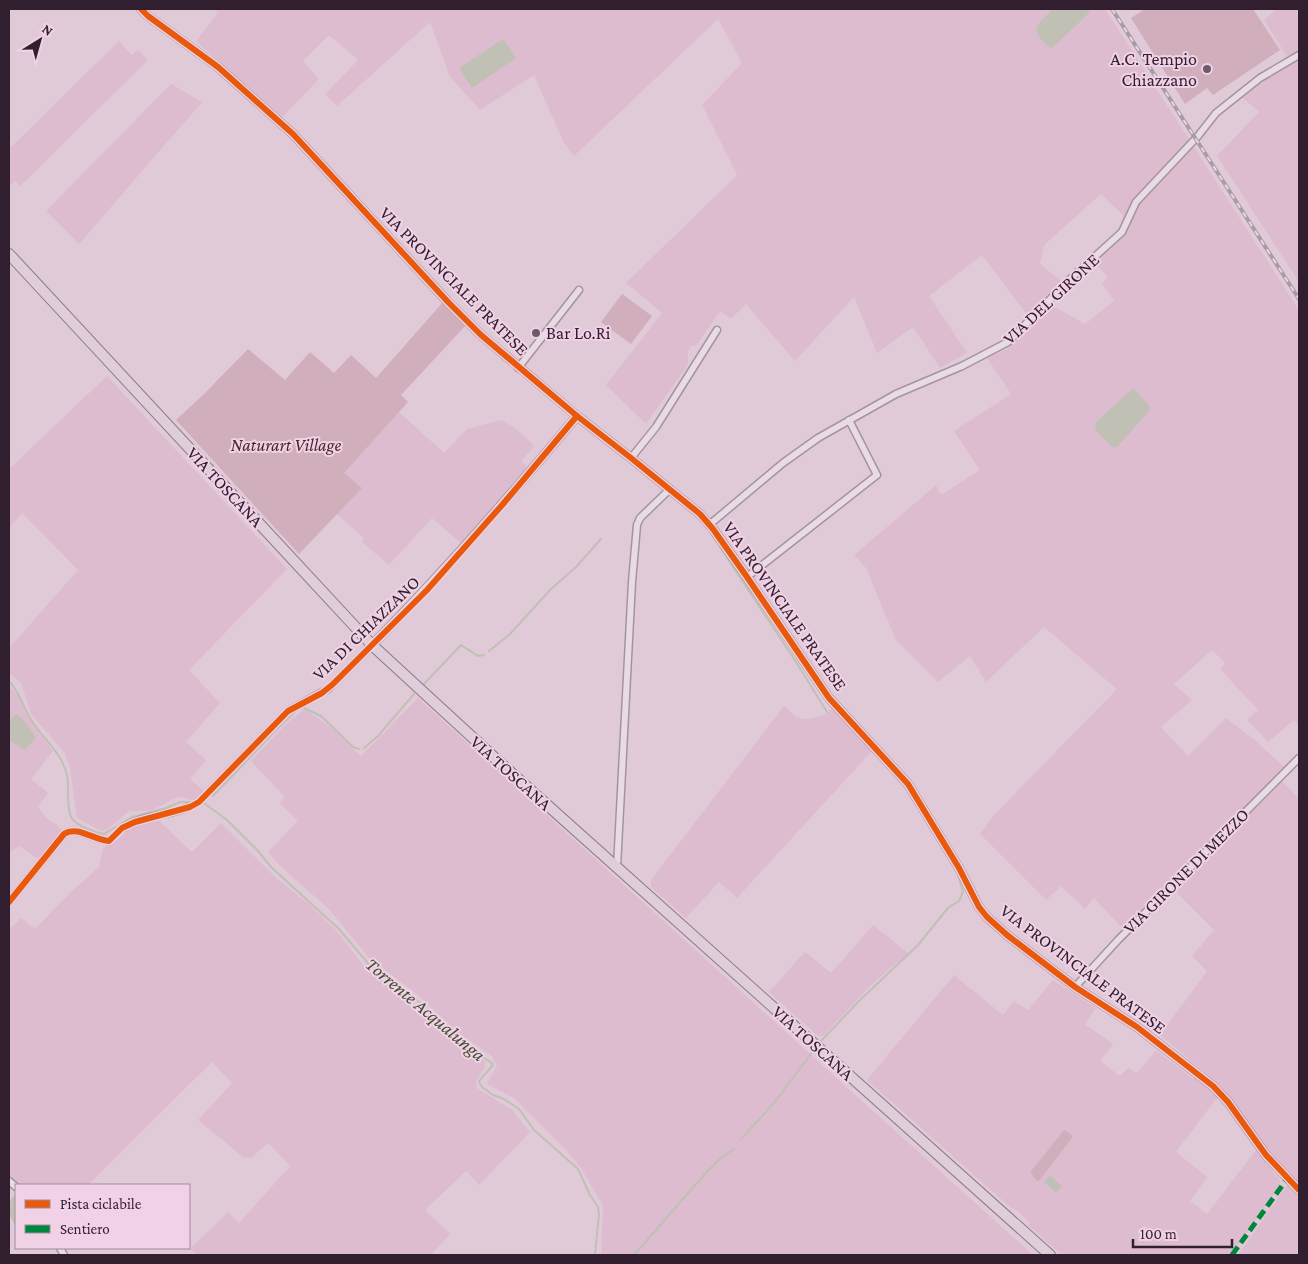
<svg xmlns="http://www.w3.org/2000/svg" width="1308" height="1264" viewBox="0 0 1308 1264" font-family="'Crimson Pro',serif">
<style>
.farmland{fill:#debccf;fill-rule:evenodd}
.green{fill:#d1aebb}
.water{fill:#c0c0b4}
.lines{fill:none;stroke-linecap:round;stroke-linejoin:round}
.stream{stroke:#c0c0b4;stroke-width:2}
.minor-casing{stroke:#a594a0;stroke-width:9}
.tertiary-casing{stroke:#a594a0;stroke-width:10}
.primary-casing{stroke:#8a7a86;stroke-width:12}
.minor{stroke:#e8dbe4;stroke-width:6}
.tertiary{stroke:#e8dbe4;stroke-width:8}
.primary{stroke:#dfcdd9;stroke-width:10}
.rail-casing{stroke:#a79ca4;stroke-width:4}
.rail{stroke:#f0d1e5;stroke-width:2;stroke-dasharray:5.5;stroke-linecap:butt}
.quiet{stroke:#00873e;stroke-width:5;stroke-dasharray:10 5;stroke-linecap:butt}
.cycleway-casing{stroke:#f0d1e5;stroke-width:9}
.cycleway{stroke:#e8590c;stroke-width:6}
.poi-dot{fill:#6e5a6a;stroke:#f0d1e5;stroke-width:2}
.labels{text-anchor:middle;stroke-width:4;stroke-linejoin:round;paint-order:stroke}
.poi-label{font-size:18px;fill:#311e2f;stroke:#f0d1e5;text-anchor:end}
.street-label{font-size:18px;fill:#311e2f;stroke:#f0d1e5}
.park-label{font-size:18px;font-style:italic;fill:#4b272b;stroke:#f0d1e5}
.water-label{font-size:19px;font-style:italic;fill:#3d4f2f;stroke:#f0d1e5}
</style>
<rect width="100%" height="100%" fill="#e0cad8"/>
<g class="farmland">
<polygon points="214,9 1105,9 1299,310 1299,725 1294,720 1268,742 1247,720 1258,710 1220,669 1225,663 1212,650 1174,684 1192,700 1161,727 1188,756 1226,718 1256,741 1284,767 1276,775 1299,799 1299,1184 1280,1165 1220,1085 1160,1035 1207,971 1192,956 1214,930 1167,883 1122,928 1094,898 1085,909 1061,886 1046,900 980,834 994,815 1117,689 1044,627 986,682 970,656 938,682 896,640 866,568 854,555 936,485 941,495 980,470 954,431 1011,394 987,358 1007,349 1053,306 1085,324 1114,301 1102,284 1108,277 1095,263 1129,227 1122,214 1101,194 1044,245 1040,264 1061,281 1027,315 982,255 929,296 967,353 940,368 913,327 877,353 854,297 795,361 746,304 731,319 720,311 696,346 692,345 688,351 688,365 646,424 606,385 662,313 626,283 737,175 702,105 742,63 718,19 574,156 564,143 534,75 480,110 450,77 430,22 337,106 325,94 358,60 329,35 303,61 319,79 282,117 196,41 218,13"/>
<polygon points="1276,9 1299,9 1299,282 1217,156 1259,112 1242,97 1257,84 1291,63 1264,20"/>
<polygon points="119,41 132,55 138,50 148,60 20,186 15,181 9,187 9,149"/>
<polygon points="171,84 202,102 79,244 46,211"/>
<polygon points="107,376 287,569 189,670 220,703 186,742 206,760 190,779 204,791 194,801 182,797 173,799 161,806 149,811 129,811 107,830 101,831 77,818 70,768 64,752 31,714 21,683 9,673 9,648 78,570 22,513 9,528 9,469"/>
<polygon points="399,412 444,453 467,429 502,420 516,429 535,446 521,461 527,467 461,543 432,518 389,565 362,542 364,538 337,514 362,488 343,473"/>
<polygon points="9,684 19,698 33,725 53,751 31,779 48,793 38,807 47,819 56,824 62,832 40,860 19,846 9,853"/>
<polygon points="418,698 842,1083 1033,1255 601,1255 603,1206 581,1168 566,1150 514,1098 487,1084 497,1066 492,1056 457,1032 417,994 369,958 329,909 280,866 268,852 298,821 280,803 285,797 251,761 287,723 305,709 330,727 361,756"/>
<polygon points="784,706 796,717 803,719 810,719 824,715 833,708 872,751 737,898 719,882 686,918 651,887 651,880"/>
<polygon points="157,819 192,852 221,823 275,877 309,904 336,930 363,965 423,1010 458,1043 485,1061 485,1068 479,1076 476,1082 477,1088 512,1110 530,1132 479,1185 466,1171 425,1210 450,1234 431,1255 198,1255 190,1249 228,1212 239,1223 290,1166 268,1143 251,1158 243,1157 198,1120 232,1083 212,1062 88,1185 17,1185 9,1177 9,927 12,927 21,918 35,929 72,891 99,867 103,848 122,836 134,825"/>
<polygon points="873,925 908,953 872,984 823,1036 818,1036 769,992 805,952 831,973"/>
<path d="M954,975l49,40 11,-14 14,9 25,-30 43,28 -11,16 27,19 1,2 -13,16 20,15 8,-8 9,5 19,-23 36,28 6,1 18,17 1,2 -41,54 31,25 -17,24 17,13 49,-64 24,30v6l-49,69h-169l-34,-30 1,-3 -13,-12 -6,-3 -143,-127zM1064,1130l6,3 3,4 -34,44 -8,-7v-3z"/>
<polygon points="1287,1185 1299,1198 1299,1255 1238,1255"/>
</g>
<g class="green">
<polygon points="1145,9 1253,9 1280,50 1213,95 1207,88 1185,104 1131,18"/>
<polygon points="622,294 652,316 631,344 601,322"/>
<polygon points="444,301 466,325 401,395 408,402 344,473 362,488 299,554 176,420 204,394 248,349 285,380 310,352 334,373 351,355 376,378"/>
<polygon points="1064,1130 1070,1133 1073,1137 1039,1181 1037,1181 1031,1174 1031,1171"/>
</g>
<g class="water">
<polygon points="1053,9 1091,9 1086,16 1051,49 1038,36 1036,29 1039,23"/>
<polygon points="503,39 516,58 472,88 459,68"/>
<polygon points="1134,389 1148,404 1150,410 1117,447 1112,447 1096,431 1095,423 1131,390"/>
<polygon points="16,714 24,721 35,736 35,739 24,750 9,740 9,722"/>
<polygon points="1050,1175 1062,1186 1056,1193 1044,1182"/>
<path d="M13,1196l3,2v29c-7,-13 -11,-17 -3,-31z"/>
</g>
<g class="lines">
<g class="stream">
<polyline points="720,547 798,665 827,712"/>
<polyline points="489,651 510,634 551,589 576,567 601,539"/>
<path d="M9,681c11,11 14,27 23,40 11,18 30,32 35,54 3,11 -2,35 6,45 7,7 22,12 31,14l28,-17 34,-9 14,-6h9"/>
<polyline points="423,685 461,645 478,656 484,655"/>
<polyline points="302,707 321,716 353,747 359,749"/>
<polyline points="364,748 378,736 414,694"/>
<polyline points="213,796 279,727 298,709"/>
<path d="M204,803l23,17 31,31 13,16 68,62 33,39 29,19 38,32 17,19 37,26c-3,7 -11,11 -14,18l3,5 11,8 11,4 15,10 15,21 44,39 12,26 8,12 1,7 -4,41"/>
<polyline points="821,1041 859,1001 918,945 948,908 959,901 963,892 959,878"/>
<polyline points="741,1139 774,1103 813,1051"/>
<polyline points="634,1255 704,1175 722,1157 734,1149"/>
</g>
<defs>
<g id="minor">
<polyline points="518,368 579,290"/>
<polyline points="631,458 656,427 717,330"/>
<polyline points="709,525 783,463 818,438 896,394 962,366 1008,342 1069,280 1122,232 1136,202 1198,136 1216,113 1260,78 1299,55"/>
<polyline points="747,577 877,475 849,420"/>
<polyline points="617,867 632,582 637,525 640,518 670,489"/>
<path d="M9,902l55,-68c14,-9 29,6 45,7 4,-4 9,-10 14,-13 23,-15 53,-12 76,-26l89,-91 40,-22 44,-44"/>
<polyline points="1075,987 1118,940 1299,758"/>
<polyline points="9,1181 16,1187"/>
<polyline points="60,1248 64,1255"/>
</g>
<g id="tertiary">
<polyline points="141,9 148,16 218,67 293,134 448,302 481,335 577,416 631,458 700,514 713,529 747,577 829,698 908,784 959,868 979,907 987,917 1007,935 1075,987 1137,1027 1213,1086 1228,1102 1266,1155 1299,1190"/>
<path d="M372,645c72,-73 139,-150 205,-229"/>
</g>
<polyline id="primary" points="9,254 372,645 497,760 1050,1255"/>
</defs>
<use href="#minor" class="minor-casing"/>
<use href="#tertiary" class="tertiary-casing"/>
<use href="#primary" class="primary-casing"/>
<use href="#minor" class="minor"/>
<use href="#tertiary" class="tertiary"/>
<use href="#primary" class="primary"/>
<defs>
<polyline id="rail" points="1112,9 1299,299"/>
</defs>
<use href="#rail" class="rail-casing"/>
<use href="#rail" class="rail"/>
<polyline class="quiet" points="1232,1255 1287,1179"/>
<defs>
<g id="cycleway">
<polyline points="141,9 148,16 218,67 293,134 448,302 481,335 577,416 631,458 700,514 713,529 747,577 829,698 908,784 959,868 979,907 987,917 1007,935 1075,987 1137,1027 1213,1086 1228,1102 1266,1155 1299,1190"/>
<path d="M9,902l55,-68c14,-9 29,6 45,7l13,-13 13,-6 55,-15 9,-5 89,-91 34,-18 11,-9 94,-94 76,-86 74,-88"/>
</g>
</defs>
<use href="#cycleway" class="cycleway-casing"/>
<use href="#cycleway" class="cycleway"/>
</g>
<g class="poi-dot">
<circle cx="1207" cy="69" r="5"/>
<circle cx="536" cy="333" r="5"/>
</g>
<g class="labels">
<g class="poi-label">
<text x="1197" y="65">A.C. Tempio<tspan x="1197" dy="21">Chiazzano</tspan></text>
<text x="546" y="339" text-anchor="start">Bar Lo.Ri</text>
</g>
<g class="street-label">
<text transform="translate(454 281) rotate(45)" y="6">VIA PROVINCIALE PRATESE</text>
<text transform="translate(1051 299) rotate(-43)" y="6">VIA DEL GIRONE</text>
<text transform="translate(225 487) rotate(47)" y="6">VIA TOSCANA</text>
<text transform="translate(785 606) rotate(55)" y="6">VIA PROVINCIALE PRATESE</text>
<text transform="translate(366 628) rotate(-44)" y="6">VIA DI CHIAZZANO</text>
<text transform="translate(511 773) rotate(42)" y="6">VIA TOSCANA</text>
<text transform="translate(1186 871) rotate(-45)" y="6">VIA GIRONE DI MEZZO</text>
<text transform="translate(1083 969) rotate(37)" y="6">VIA PROVINCIALE PRATESE</text>
<text transform="translate(813 1043) rotate(42)" y="6">VIA TOSCANA</text>
</g>
<g class="park-label">
<text x="286" y="451">Naturart Village</text>
</g>
<g class="water-label">
<text transform="translate(426 1009) rotate(40)" y="7">Torrente Acqualunga</text>
</g>
</g>
<rect width="1308" height="1264" fill="none" stroke="#311e2f" stroke-width="20"/>
<rect x="15" y="1184" width="175" height="65" fill="#f0d1e5" stroke="#a4899c"/>
<rect x="25" y="1200" width="25" height="8" fill="#e8590c" stroke="#a4899c"/>
<text x="60" y="1209" font-size="15" fill="#311e2f">Pista ciclabile</text>
<rect x="25" y="1225" width="25" height="8" fill="#00873e" stroke="#a4899c"/>
<text x="60" y="1234" font-size="15" fill="#311e2f">Sentiero</text>
<g transform="translate(40 40) rotate(37)" stroke="#f0d1e5" stroke-width="4" paint-order="stroke">
<path d="M0-4L9 19L0 12L-9 19Z" fill="#311e2f"/>
<text y="-8" font-size="14" font-weight="bold" text-anchor="middle" fill="#311e2f">N</text>
</g>
<path d="M1133 1239v8h99v-8" fill="none" stroke="#311e2f" stroke-width="2.5"/>
<text x="1140" y="1239" font-size="15" fill="#311e2f" stroke="#f0d1e5" stroke-width="4" paint-order="stroke">100 m</text>
</svg>
